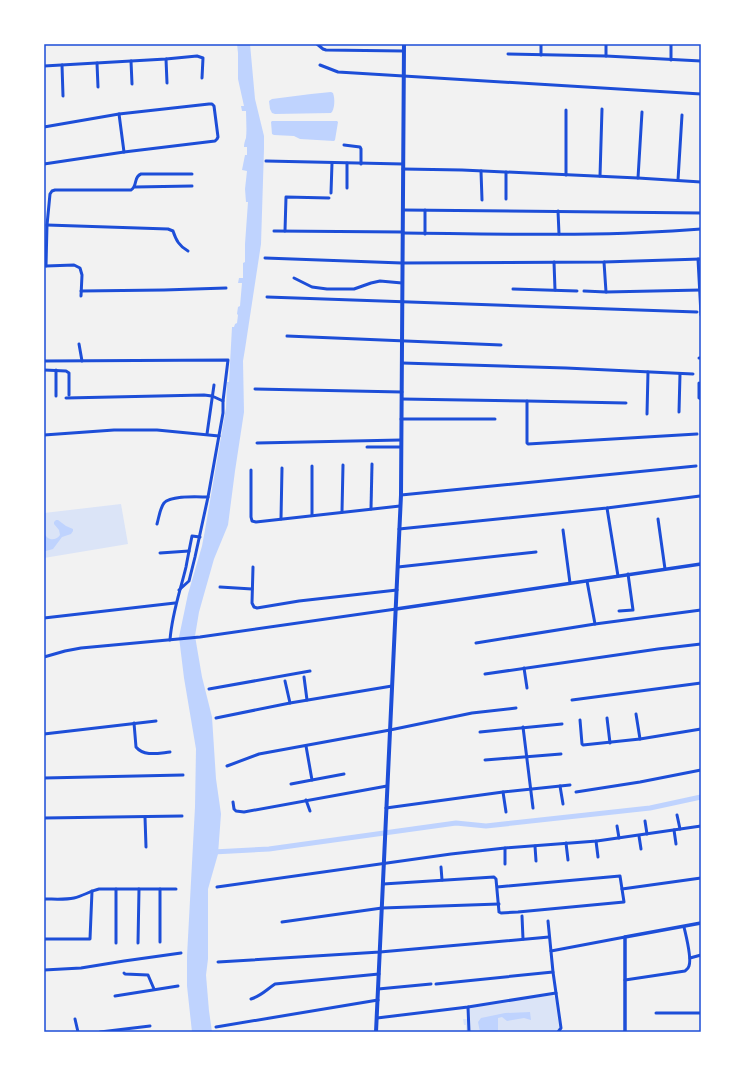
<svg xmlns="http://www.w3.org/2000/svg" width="745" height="1076" viewBox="0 0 745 1076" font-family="Arial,sans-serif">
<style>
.green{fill:#dbe4f7}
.water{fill:#bfd3fe}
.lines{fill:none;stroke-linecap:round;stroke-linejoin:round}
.canal{stroke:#bfd3fe;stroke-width:5}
.minor{stroke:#1d4ed8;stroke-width:3}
.tertiary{stroke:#1d4ed8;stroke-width:3.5}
.secondary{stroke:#1d4ed8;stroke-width:4}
.neatline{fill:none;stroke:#1d4ed8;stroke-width:1.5}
</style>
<rect width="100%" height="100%" fill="#f2f2f2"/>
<g class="green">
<polygon points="121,504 128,544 44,558 44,513"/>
<polygon points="553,995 555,998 559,1027 559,1032 466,1032 466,1025 464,1025 463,1019 467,1019 469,1016 468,1011 465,1008"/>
</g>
<g class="water">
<path d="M237,44h13l5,55 9,37v13l-3,95 -16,105 -2,12 1,51 -9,59 -7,54 -14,34 -15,53 -4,24 7,41 10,40 4,62 5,35 -3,40 -10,35v70l-2,16 3,36 3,21h-20l-5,-46v-30l8,-149 1,-58 -12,-71 -5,-41 9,-43 14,-48 3,-16 21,-122 1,-26h2l3,-55h2l1,-3 2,-1 1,-8 -1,-1 1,-7 2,-1 2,-23h-4l1,-5h4v-15l2,-1v-18l3,-42h-2l-1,-13 2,-18 -5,-1 3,-15h2v-8h-3c0,-4 1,-6 2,-9 1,-9 0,-18 0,-27h-4l-1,-5h3l-6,-27v-26z"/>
<path d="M331,92l2,1c2,5 2,16 -2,20l-56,1 -3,-1 -2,-4 -1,-8 3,-2 39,-5z"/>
<polygon points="272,121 337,121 338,122 335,140 334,141 300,139 294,136 274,135 272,134 271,122"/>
<path d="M56,520h2l8,6 7,3v2l-2,3 -9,3 -9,12 -7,2 -2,-1v-18c2,8 11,10 16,3l-1,-5 -5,-6v-2z"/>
<polygon points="530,1012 531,1020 524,1018 507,1021 502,1017 498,1018 498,1031 480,1032 478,1022 481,1018 505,1013"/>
</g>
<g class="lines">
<polyline class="canal" points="213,852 269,849 456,823 486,826 650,808 701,797"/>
<g class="minor">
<polyline points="317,44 323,49 326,50 404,51"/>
<polyline points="606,44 606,56"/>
<polyline points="671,44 671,60"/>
<polyline points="508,54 606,56 701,61"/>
<polyline points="541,55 541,44"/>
<polyline points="166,59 167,83"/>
<polyline points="131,61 132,84"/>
<polyline points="97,63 98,87"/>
<polyline points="62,65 63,96"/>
<polyline points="320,65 338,72 701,94"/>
<polyline points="44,66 166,59 197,56 203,58 202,78"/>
<polyline points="566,110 566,175"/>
<polyline points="119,114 124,152"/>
<polyline points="44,127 119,114 209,104 212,104 214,106 218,137 217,139 215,141 124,152 44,164"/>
<polyline points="344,145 360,147 361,149 361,164"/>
<polyline points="266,161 403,164"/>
<polyline points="403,169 462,170 638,178 701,182"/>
<polyline points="481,171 482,200"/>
<polyline points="506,172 506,199"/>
<polyline points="600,176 602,109"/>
<polyline points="638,178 642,112"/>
<polyline points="678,180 682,115"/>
<polyline points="135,187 192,186"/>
<polyline points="347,188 347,163"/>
<polyline points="331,193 332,163"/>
<polyline points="403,210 701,213"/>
<polyline points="425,210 425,234"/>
<polyline points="558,211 559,234"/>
<path d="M47,225l121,4 5,2c3,9 6,15 15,20"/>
<polyline points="274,231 403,232"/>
<polyline points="285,231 286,197 329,198"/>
<path d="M403,233c99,1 199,4 298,-4"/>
<polyline points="265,258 402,263 604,262 701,259"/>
<polyline points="698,259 701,315"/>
<polyline points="554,262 555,290"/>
<polyline points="604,262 606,292"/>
<path d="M46,266l1,-41 3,-31 2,-3 3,-1h76c7,-4 2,-13 10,-16h51"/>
<polyline points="46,266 74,265 80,268 82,275 81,296"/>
<polyline points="294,278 312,287 327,289 354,289 371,283 380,281 402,283"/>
<polyline points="513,289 577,291"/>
<polyline points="81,291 164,290 226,288"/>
<polyline points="584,291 606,292 701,290"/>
<polyline points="267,297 697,312"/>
<polyline points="287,336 501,345"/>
<polyline points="79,344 82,361"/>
<polyline points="699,358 701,358"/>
<polyline points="44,361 228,360 223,401 223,413 208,497 195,557 189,581 179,590"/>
<polyline points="402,363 566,368 693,374"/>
<polyline points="44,370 66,371 69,373 69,395"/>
<polyline points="56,370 56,396"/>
<polyline points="699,383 699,398 701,399"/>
<polyline points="255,389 402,392"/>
<polyline points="66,398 204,395 212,396 223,401"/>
<polyline points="402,399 527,401 626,403"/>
<polyline points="527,401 527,443 528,444 697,434"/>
<polyline points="679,412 680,374"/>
<polyline points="647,414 648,372"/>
<polyline points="401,419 495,419"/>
<polyline points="207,434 214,385"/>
<polyline points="44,435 114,430 157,430 219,436"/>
<polyline points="257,443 401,440"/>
<polyline points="367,447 401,447"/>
<polyline points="251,470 251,517 252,521 256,522 400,506"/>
<polyline points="401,495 696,466"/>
<polyline points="607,508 618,576"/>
<polyline points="371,509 372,464"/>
<polyline points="342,512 343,465"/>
<polyline points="312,515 312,466"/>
<polyline points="281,519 282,468"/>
<polyline points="658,519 665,569"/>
<path d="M157,524c2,-7 3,-16 7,-21 7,-8 34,-6 44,-6"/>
<polyline points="399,529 607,508 700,496"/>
<polyline points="563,530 570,583"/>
<polyline points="160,553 189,551"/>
<polyline points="253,567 252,603 254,607 257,608 299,601 397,590"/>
<polyline points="398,567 536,552"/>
<polyline points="587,581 595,624"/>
<polyline points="220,587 252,589"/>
<polyline points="619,611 633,610 628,574"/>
<polyline points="44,618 175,603"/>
<path d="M170,640c2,-27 10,-48 16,-73 2,-11 4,-21 6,-31l8,1"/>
<polyline points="476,643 595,624 701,610"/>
<polyline points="44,657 65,651 81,648 200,637 396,609"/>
<polyline points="524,668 527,688"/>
<polyline points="485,674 658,649 701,644"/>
<polyline points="304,677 307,700"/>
<polyline points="285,681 290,703"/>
<polyline points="209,689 310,671"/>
<polyline points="572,700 701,683"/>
<polyline points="636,714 640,739"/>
<polyline points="216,718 290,703 392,686"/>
<polyline points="607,718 610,743"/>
<polyline points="580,720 582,744 583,745 640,739 701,729"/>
<path d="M134,723l2,24c8,10 23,6 34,5"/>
<polyline points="523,727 533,808"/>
<polyline points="480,732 562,724"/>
<polyline points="44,734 156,721"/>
<polyline points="485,760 561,754"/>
<polyline points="227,766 259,754 390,730 472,713 516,708"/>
<polyline points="44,778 183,775"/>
<polyline points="312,780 344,774"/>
<polyline points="291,784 312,780 306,746"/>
<polyline points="560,786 563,804"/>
<polyline points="503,792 506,812"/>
<polyline points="576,792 640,782 701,770"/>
<polyline points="306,800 310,811"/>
<polyline points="233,802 234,809 236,811 244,812 387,786"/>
<polyline points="386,808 503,792 570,785"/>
<polyline points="677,815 680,829"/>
<polyline points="145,817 146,847"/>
<polyline points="44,818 182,816"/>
<polyline points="645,821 647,834"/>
<polyline points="617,826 619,838"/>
<polyline points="674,830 676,844"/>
<polyline points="639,836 641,849"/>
<polyline points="596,841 598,857"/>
<polyline points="566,843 568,860"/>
<polyline points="535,846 536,861"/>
<polyline points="505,848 505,864"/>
<polyline points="441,867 442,880"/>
<polyline points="383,884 494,877 496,879 499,912 501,913 518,912 624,902 620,876 497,887"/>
<polyline points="217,887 451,854 505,848 597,841 701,826"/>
<polyline points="622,889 701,878"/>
<path d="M44,899c10,0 21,1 30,-1 9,-2 16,-7 25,-9h77"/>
<polyline points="522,916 523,939"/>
<polyline points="548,921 553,972 561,1028 558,1032"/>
<polyline points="282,922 382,908 499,904"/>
<polyline points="44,939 90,939 92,891"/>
<polyline points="160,942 160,889"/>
<polyline points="116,943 116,889"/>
<polyline points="138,943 139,889"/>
<polyline points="551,951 625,937"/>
<polyline points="690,958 701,955"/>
<polyline points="218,962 380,952 549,937"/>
<polyline points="44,970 81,968 124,961 181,953"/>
<polyline points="124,973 125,974 148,975 154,989"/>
<path d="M625,980l60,-9c2,-2 3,-2 4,-5 3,-8 -3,-30 -5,-39"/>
<polyline points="436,984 553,972"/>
<polyline points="378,989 431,984"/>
<polyline points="115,996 178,986"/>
<path d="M251,999c10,-3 15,-9 24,-15l104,-10"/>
<polyline points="468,1007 469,1032"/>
<polyline points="656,1013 701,1013"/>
<polyline points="377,1018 468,1007 556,993"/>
<polyline points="75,1019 78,1032"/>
<polyline points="216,1027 378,1000"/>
<polyline points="100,1032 150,1026"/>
</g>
<g class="tertiary">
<polyline points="396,609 701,564"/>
<polyline points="625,1032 625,937 701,923"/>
</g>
<polyline class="secondary" points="376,1032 401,495 404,44"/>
</g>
<rect width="745" height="1076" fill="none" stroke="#ffffff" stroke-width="90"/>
<rect x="45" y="45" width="655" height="986" class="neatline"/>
</svg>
